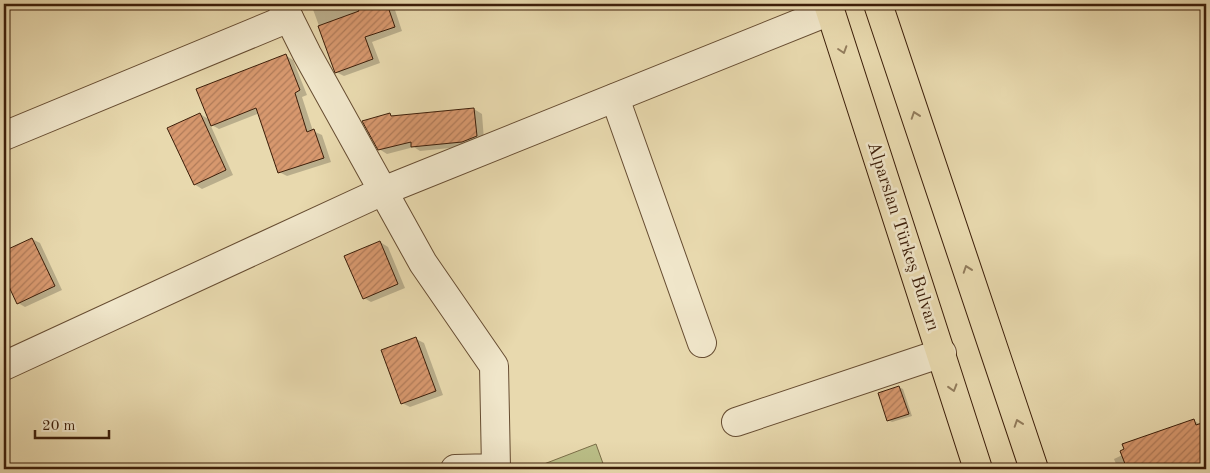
<svg xmlns="http://www.w3.org/2000/svg" width="1210" height="473" viewBox="0 0 1210 473" font-family="'Old Standard TT',serif">
<style>
.grass{fill:#babe87;stroke:#7b6e48}
.shadow{fill:#0003}
.building{fill:url(#building-hatch);stroke:#3c1e09}
.lines{fill:none;stroke-linecap:round;stroke-linejoin:round}
.minor-casing{stroke:#674d32;stroke-width:30}
.major-casing{stroke:#3c1e09;stroke-width:30}
.minor{stroke:#f0e6ca;stroke-width:28}
.major{stroke:#e8d9ae;stroke-width:28}
.oneway{stroke:#927c5c}
.labels{text-anchor:middle;stroke-width:5;stroke-linejoin:round;paint-order:stroke}
.street-label{font-size:18px;fill:#3c1e09;stroke:#f0e6ca}
</style>
<defs>
<pattern id="building-hatch" width="6" height="6" patternUnits="userSpaceOnUse" patternTransform="scale(1.25)"><rect width="6" height="6" fill="#d7986e"/><path d="M-1 1l2-2M0 6l6-6M5 7l2-2" fill="none" stroke="#b07b59"/></pattern>
</defs>
<rect width="100%" height="100%" fill="#e8d9ae"/>
<filter id="stains"><feTurbulence type="fractalNoise" baseFrequency=".004" numOctaves="4"/><feColorMatrix values="0 0 0 0 .2 0 0 0 0 .09 0 0 0 0 .02 0 0 0 .5 -.17"/></filter>
<radialGradient id="worn" r=".72"><stop offset=".6" stop-color="#630" stop-opacity="0"/><stop offset="1" stop-color="#630" stop-opacity=".3"/></radialGradient>
<polygon class="grass" points="596,444 605,469 531,469"/>
<g class="shadow">
<polygon points="311,4 393,4 402,31 372,42 380,63 344,76 336,72"/>
<polygon points="285,55 293,60 307,95 302,97 313,131 322,135 331,162 287,176 279,172 260,113 219,129 210,124 233,175 202,189 194,184 200,114 210,120"/>
<polygon points="474,109 482,114 484,140 470,146 420,151 414,147 387,154 379,149 390,115 394,117"/>
<polygon points="32,239 40,243 62,290 25,307 18,303 4,273 4,252"/>
<polygon points="380,242 388,247 405,288 371,302 364,298"/>
<polygon points="416,339 424,343 443,395 410,407 402,403"/>
<polygon points="899,387 903,389 912,416 892,422 888,420"/>
<polygon points="1194,421 1206,427 1206,469 1118,469 1114,459"/>
</g>
<g class="building">
<polygon points="356,4 387,4 395,27 365,37 373,59 335,73 318,26 359,11"/>
<polygon points="286,54 300,90 295,93 307,132 314,129 324,158 278,173 256,108 211,126 196,89"/>
<polygon points="474,108 477,136 462,142 411,147 411,142 378,150 362,121 390,113 391,116"/>
<polygon points="200,113 226,170 194,185 167,128"/>
<polygon points="32,238 55,286 17,304 4,276 4,251"/>
<polygon points="380,241 398,284 363,299 344,256"/>
<polygon points="416,337 436,391 401,404 381,350"/>
<polygon points="899,386 909,414 887,421 878,393"/>
<polygon points="1194,419 1196,425 1202,423 1206,437 1206,469 1127,469 1120,451 1124,449 1122,444"/>
</g>
<g class="lines">
<defs>
<g id="minor">
<polyline points="282,4 307,54 423,263 494,366 496,468 455,469"/>
<polyline points="615,98 702,343"/>
<polyline points="4,136 289,18"/>
<polyline points="4,366 383,191 830,11"/>
<polyline points="736,422 942,353"/>
</g>
<g id="major">
<polyline points="828,4 978,469"/>
<polyline points="878,4 1034,469"/>
</g>
</defs>
<use href="#minor" class="minor-casing"/>
<use href="#major" class="major-casing"/>
<use href="#minor" class="minor"/>
<use href="#major" class="major"/>
</g>
<defs><path id="oneway-chevron" d="M-2-3.5L2.5 0L-2 3.5" fill="none" stroke-width="1.6" stroke-linecap="round" stroke-linejoin="round" transform="scale(1.25)"/></defs>
<g class="oneway">
<use href="#oneway-chevron" transform="translate(843 50) rotate(72)"/>
<use href="#oneway-chevron" transform="translate(915 115) rotate(-109)"/>
<use href="#oneway-chevron" transform="translate(967 269) rotate(-109)"/>
<use href="#oneway-chevron" transform="translate(953 388) rotate(73)"/>
<use href="#oneway-chevron" transform="translate(1018 423) rotate(-109)"/>
</g>
<g class="labels">
<g class="street-label">
<text transform="translate(904 236) rotate(72)" y="6">Alparslan Türkeş Bulvarı</text>
</g>
</g>
<rect width="1210" height="473" fill="none" stroke="#e8d9ae" stroke-width="20"/>
<rect x="5" y="5" width="1200" height="463" fill="none" stroke="#3c1e09" stroke-width="2.5"/>
<rect x="10" y="10" width="1190" height="453" fill="none" stroke="#3c1e09"/>
<path d="M35 430v8h74v-8" fill="none" stroke="#3c1e09" stroke-width="2.5"/>
<text x="42" y="430" font-size="15" fill="#3c1e09" stroke="#f0e6ca" stroke-width="4" paint-order="stroke">20 m</text>
<rect width="100%" height="100%" filter="url(#stains)"/>
<rect width="100%" height="100%" fill="url(#worn)"/>
</svg>
